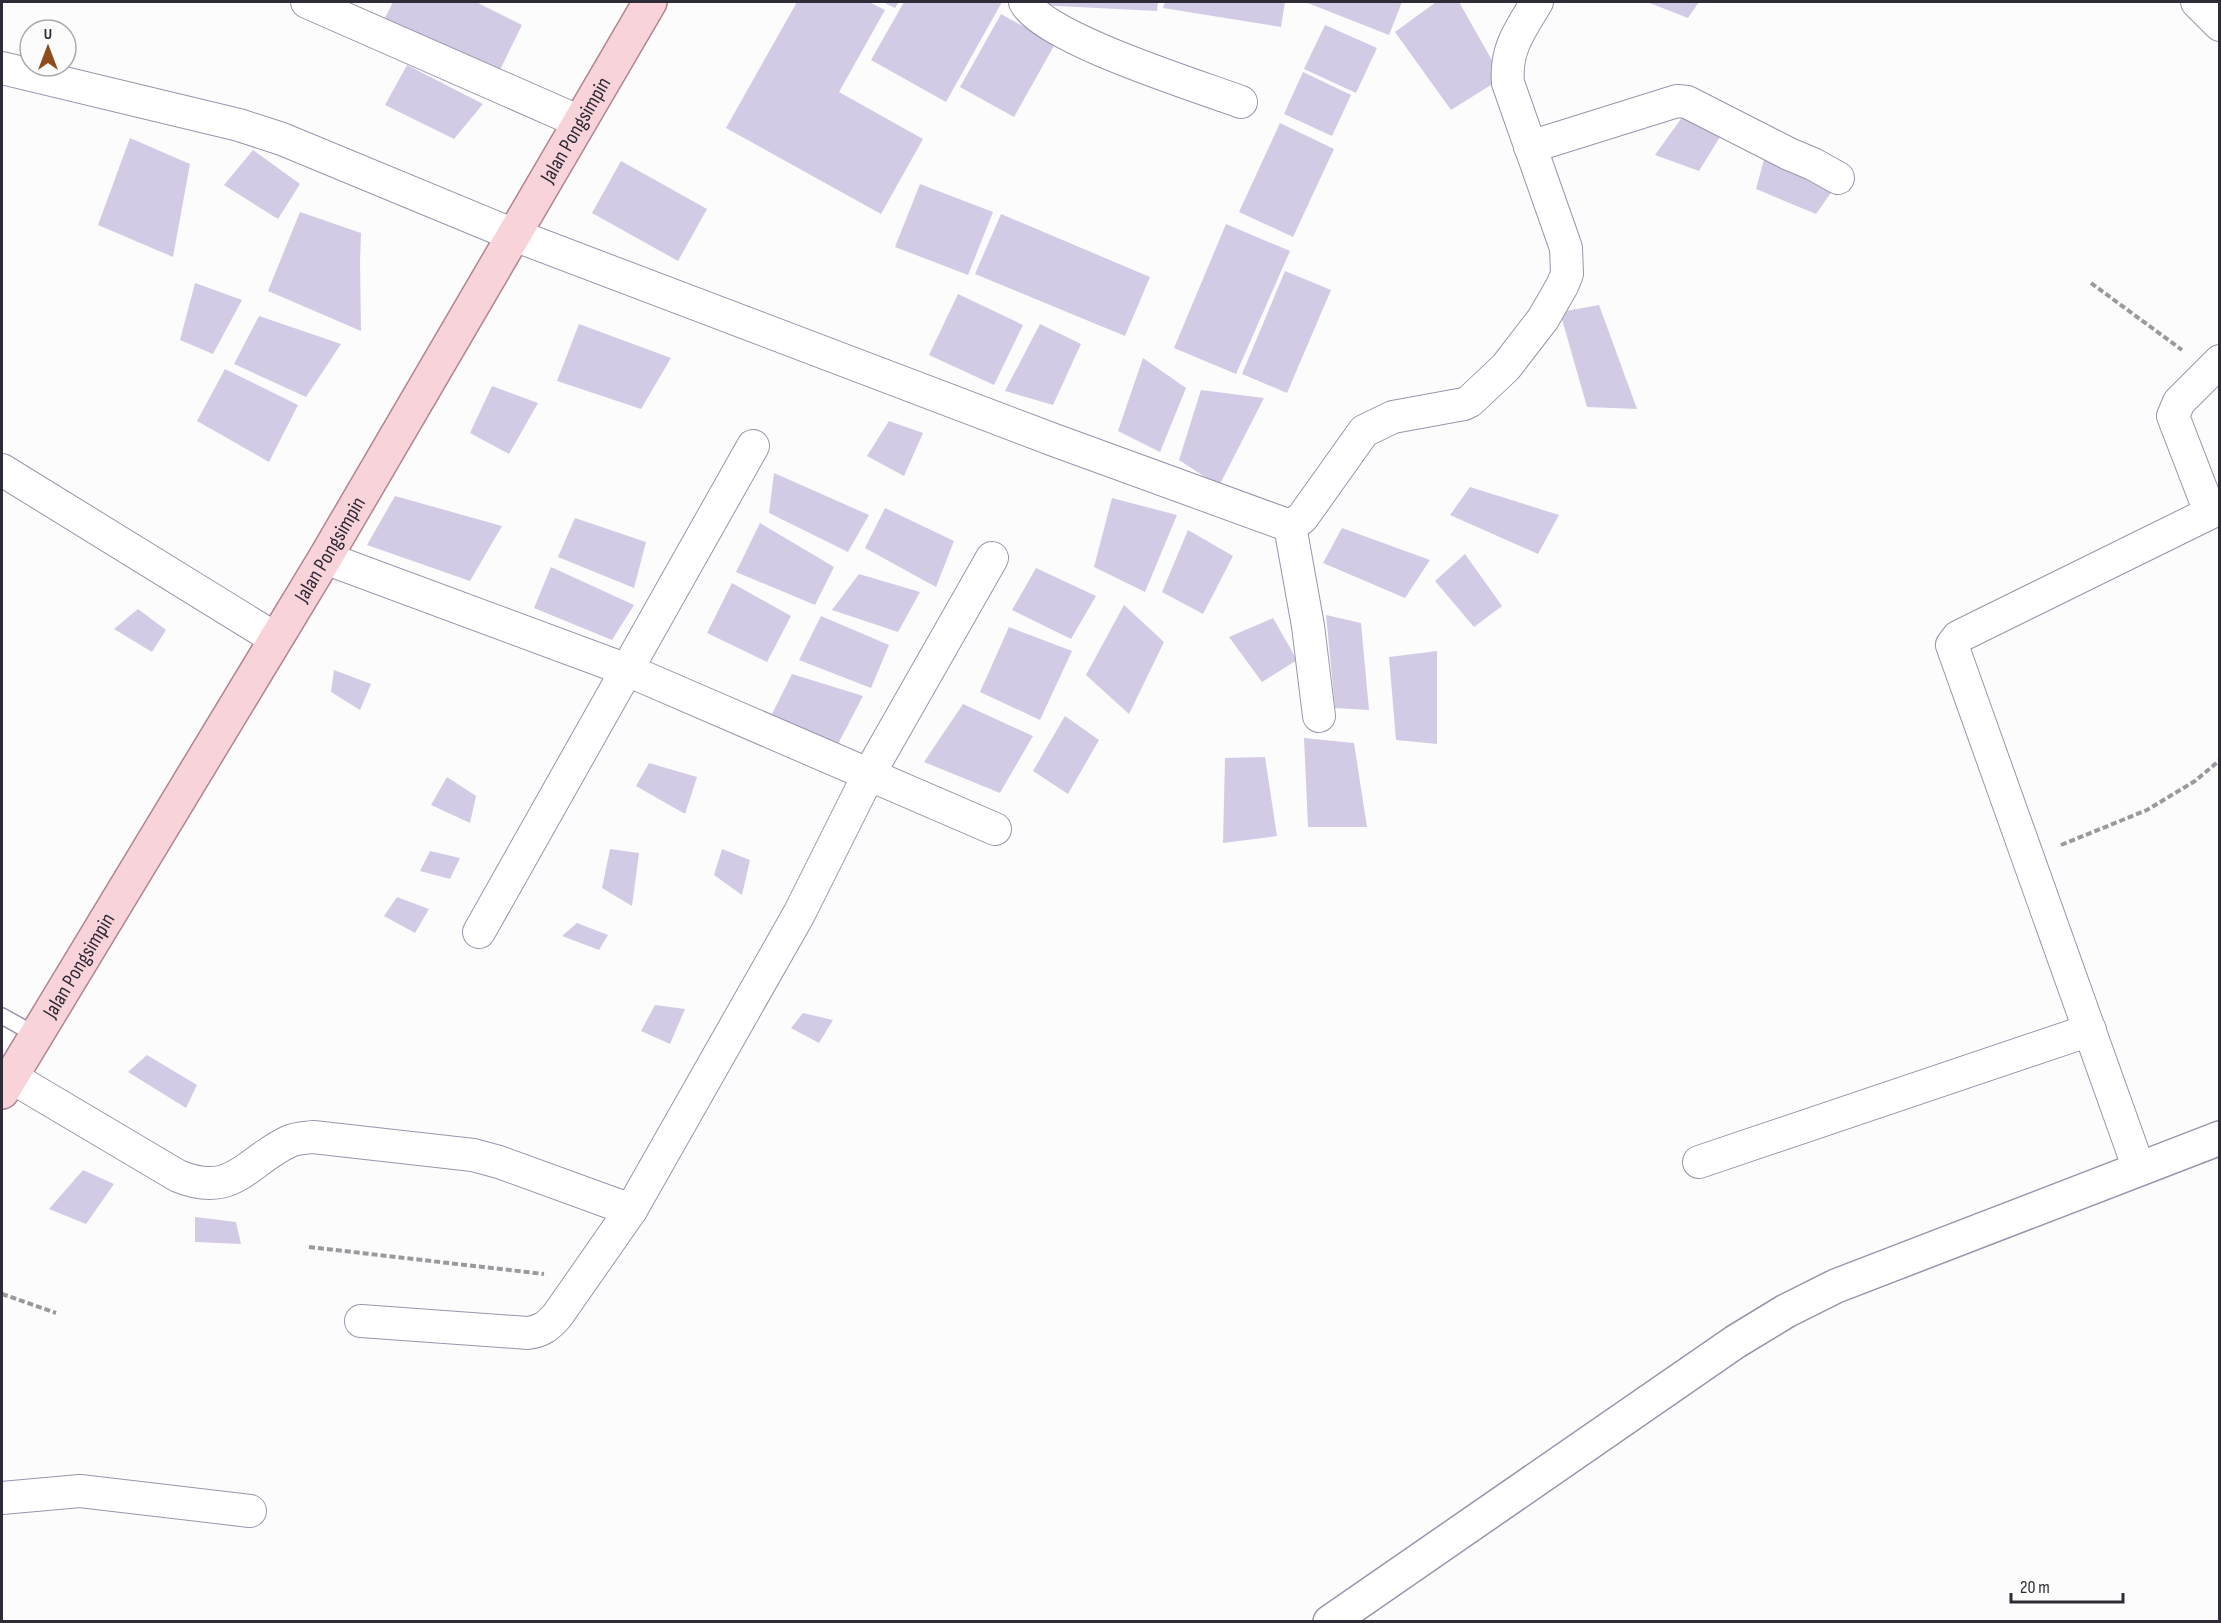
<svg xmlns="http://www.w3.org/2000/svg" width="2221" height="1623" viewBox="0 0 2221 1623" font-family="'Sofia Sans Condensed',sans-serif">
<style>
.building{fill:#d3cbe6}
.lines{fill:none;stroke-linecap:round;stroke-linejoin:round}
.service-casing{stroke:#9a94ad;stroke-width:18}
.minor-casing{stroke:#9a94ad;stroke-width:34}
.tertiary-casing{stroke:#9a94ad;stroke-width:36}
.primary-casing{stroke:#b08591;stroke-width:36}
.path{stroke:#9b999e;stroke-width:4;stroke-dasharray:6 3;stroke-linecap:butt}
.service{stroke:#fff;stroke-width:15}
.minor{stroke:#fff;stroke-width:32}
.tertiary{stroke:#fff;stroke-width:33}
.primary{stroke:#f9d3da;stroke-width:33}
.labels{text-anchor:middle;stroke-width:4.5;stroke-linejoin:round;paint-order:stroke}
.street-label{font-size:21px;fill:#2f2c37;stroke:#fcfcfc}
</style>
<rect width="100%" height="100%" fill="#fcfcfc"/>
<g class="building">
<polygon points="393,2 476,2 522,25 495,80 382,24"/>
<polygon points="797,2 869,2 885,10 839,92 923,139 881,214 726,128"/>
<polygon points="883,2 899,2 895,8"/>
<polygon points="904,2 1002,2 946,102 871,60"/>
<polygon points="1037,2 1158,2 1157,11 1037,5"/>
<polygon points="1165,2 1285,2 1281,27 1163,8"/>
<polygon points="1305,2 1402,2 1389,35"/>
<polygon points="1436,2 1459,2 1502,78 1451,110 1395,32"/>
<polygon points="1647,2 1699,2 1688,18"/>
<polygon points="1001,14 1055,44 1014,117 960,87"/>
<polygon points="1325,25 1377,48 1356,93 1304,69"/>
<polygon points="407,65 483,104 454,139 385,105"/>
<polygon points="1303,72 1351,95 1332,136 1284,114"/>
<polygon points="1683,116 1720,137 1699,171 1655,155"/>
<polygon points="1280,123 1334,149 1293,237 1239,212"/>
<polygon points="130,138 190,164 173,257 98,225"/>
<polygon points="253,150 300,184 278,219 224,185"/>
<polygon points="1766,152 1833,190 1816,214 1756,189"/>
<polygon points="621,161 707,209 678,261 592,213"/>
<polygon points="920,184 993,212 968,275 895,247"/>
<polygon points="300,212 361,233 360,262 361,331 268,291"/>
<polygon points="1001,214 1150,277 1125,336 975,274"/>
<polygon points="1226,224 1290,251 1236,374 1174,348"/>
<polygon points="1285,271 1331,290 1287,393 1242,374"/>
<polygon points="195,283 242,300 213,354 180,340"/>
<polygon points="958,294 1023,325 994,385 929,355"/>
<polygon points="1599,305 1637,409 1587,407 1560,312"/>
<polygon points="259,316 341,344 306,397 234,364"/>
<polygon points="579,324 671,358 641,409 557,381"/>
<polygon points="1040,324 1081,344 1053,405 1005,391"/>
<polygon points="1143,358 1186,388 1160,452 1118,431"/>
<polygon points="225,369 298,405 269,462 197,421"/>
<polygon points="492,386 538,403 509,454 470,433"/>
<polygon points="1201,390 1264,398 1219,486 1179,460"/>
<polygon points="889,421 923,433 904,476 867,456"/>
<polygon points="774,473 869,515 848,552 769,513"/>
<polygon points="1470,487 1559,515 1538,554 1450,515"/>
<polygon points="395,496 502,526 470,581 367,545"/>
<polygon points="1112,498 1177,515 1145,592 1094,567"/>
<polygon points="885,508 954,541 936,587 865,548"/>
<polygon points="575,518 646,542 634,588 558,557"/>
<polygon points="760,523 834,567 815,605 736,572"/>
<polygon points="1342,528 1430,560 1405,598 1323,563"/>
<polygon points="1188,530 1233,556 1203,614 1162,592"/>
<polygon points="1465,554 1502,606 1474,627 1435,581"/>
<polygon points="551,567 634,605 612,640 534,608"/>
<polygon points="1036,568 1096,596 1071,639 1012,610"/>
<polygon points="859,574 920,592 898,632 832,610"/>
<polygon points="732,583 791,616 767,662 707,633"/>
<polygon points="1124,605 1164,642 1129,714 1086,675"/>
<polygon points="138,609 166,630 152,652 114,629"/>
<polygon points="1326,615 1361,623 1369,710 1335,708"/>
<polygon points="821,616 889,645 871,688 799,660"/>
<polygon points="1273,618 1297,660 1262,682 1229,637"/>
<polygon points="1009,627 1072,651 1040,720 980,692"/>
<polygon points="1437,651 1437,744 1396,740 1389,657"/>
<polygon points="334,670 371,684 360,710 331,692"/>
<polygon points="792,674 863,696 838,744 772,714"/>
<polygon points="963,704 1033,736 1000,793 924,762"/>
<polygon points="1065,716 1099,740 1068,794 1033,771"/>
<polygon points="1304,738 1354,743 1367,827 1308,827"/>
<polygon points="1265,757 1277,836 1223,843 1225,758"/>
<polygon points="649,763 697,777 685,814 636,786"/>
<polygon points="447,777 476,796 470,823 431,805"/>
<polygon points="610,849 639,853 632,906 602,888"/>
<polygon points="722,849 750,860 742,895 714,875"/>
<polygon points="430,851 460,858 450,879 420,871"/>
<polygon points="397,897 429,909 415,933 384,916"/>
<polygon points="577,923 608,935 599,950 562,936"/>
<polygon points="655,1005 685,1009 670,1044 641,1031"/>
<polygon points="803,1013 833,1020 819,1043 791,1028"/>
<polygon points="147,1055 197,1085 186,1108 128,1072"/>
<polygon points="83,1170 114,1184 86,1224 49,1209"/>
<polygon points="195,1217 236,1222 241,1244 195,1242"/>
</g>
<g class="lines">
<defs>
<polyline id="service" points="2,1016 36,1035"/>
<g id="minor">
<polyline points="307,2 580,122"/>
<path d="M1025,2c18,36 173,84 216,100"/>
<polyline points="2197,2 2220,25"/>
<path d="M2,68l237,57 43,14 232,96 540,205 236,86 12,-8 62,-87 29,-14 71,-13 6,-3 36,-34 37,-48 19,-33 5,-12 -1,-26 -58,-165c-3,-34 12,-53 29,-81"/>
<polyline points="1530,147 1677,101 1687,102 1789,154 1813,164 1838,178"/>
<polyline points="2,470 276,639"/>
<polyline points="2210,512 2173,416 2179,402 2220,361"/>
<polyline points="1290,526 1308,626 1319,716"/>
<polyline points="325,558 627,670 995,829"/>
<polyline points="479,932 753,446"/>
<path d="M11,1077l167,99c56,23 68,-15 112,-35 7,-3 15,-3 23,-4l160,18 26,7 132,48"/>
<polyline points="1699,1162 2090,1030"/>
<polyline points="2139,1169 1952,645 1958,637 1970,631 2220,508"/>
<path d="M361,1321l167,12c14,-2 20,-7 29,-17l74,-106 168,-296 70,-140 123,-216"/>
<polyline points="2,1498 80,1491 250,1511"/>
</g>
<polyline id="tertiary" points="1330,1622 1735,1342 1786,1311 1836,1286 2220,1138"/>
<g id="primary">
<path id="s1" d="M2,1092l323,-534 325,-556"/>
</g>
</defs>
<use href="#service" class="service-casing"/>
<use href="#minor" class="minor-casing"/>
<use href="#tertiary" class="tertiary-casing"/>
<use href="#primary" class="primary-casing"/>
<g class="path">
<polyline points="2091,283 2182,350"/>
<polyline points="2061,845 2147,810 2195,781 2220,760"/>
<polyline points="309,1247 544,1274"/>
<polyline points="2,1294 56,1313"/>
</g>
<use href="#service" class="service"/>
<use href="#minor" class="minor"/>
<use href="#tertiary" class="tertiary"/>
<use href="#primary" class="primary"/>
</g>
<g class="labels">
<g class="street-label">
<text dy="7" stroke="none"><textPath href="#s1" startOffset="1120">Jalan Pongsimpin</textPath></text>
<text dy="7" stroke="none"><textPath href="#s1" startOffset="634">Jalan Pongsimpin</textPath></text>
<text dy="7" stroke="none"><textPath href="#s1" startOffset="148">Jalan Pongsimpin</textPath></text>
</g>
</g>
<rect width="2221" height="1623" fill="none" stroke="#2f2c37" stroke-width="6"/>
<g transform="translate(48 48)"><circle r="28" fill="#fcfcfc" stroke="#aaa9ad" stroke-width="1.5"/>
<path d="M0-4.5L10 22L0 15L-10 22Z" fill="#8e4c1b"/>
<text y="-9" font-size="16" font-weight="bold" text-anchor="middle" fill="#2f2c37">U</text>
</g>
<path d="M2011 1593v9h112v-9" fill="none" stroke="#2f2c37" stroke-width="3"/>
<text x="2020" y="1593" font-size="18" fill="#2f2c37" stroke="#fcfcfc" stroke-width="4.5" paint-order="stroke">20 m</text>
</svg>
